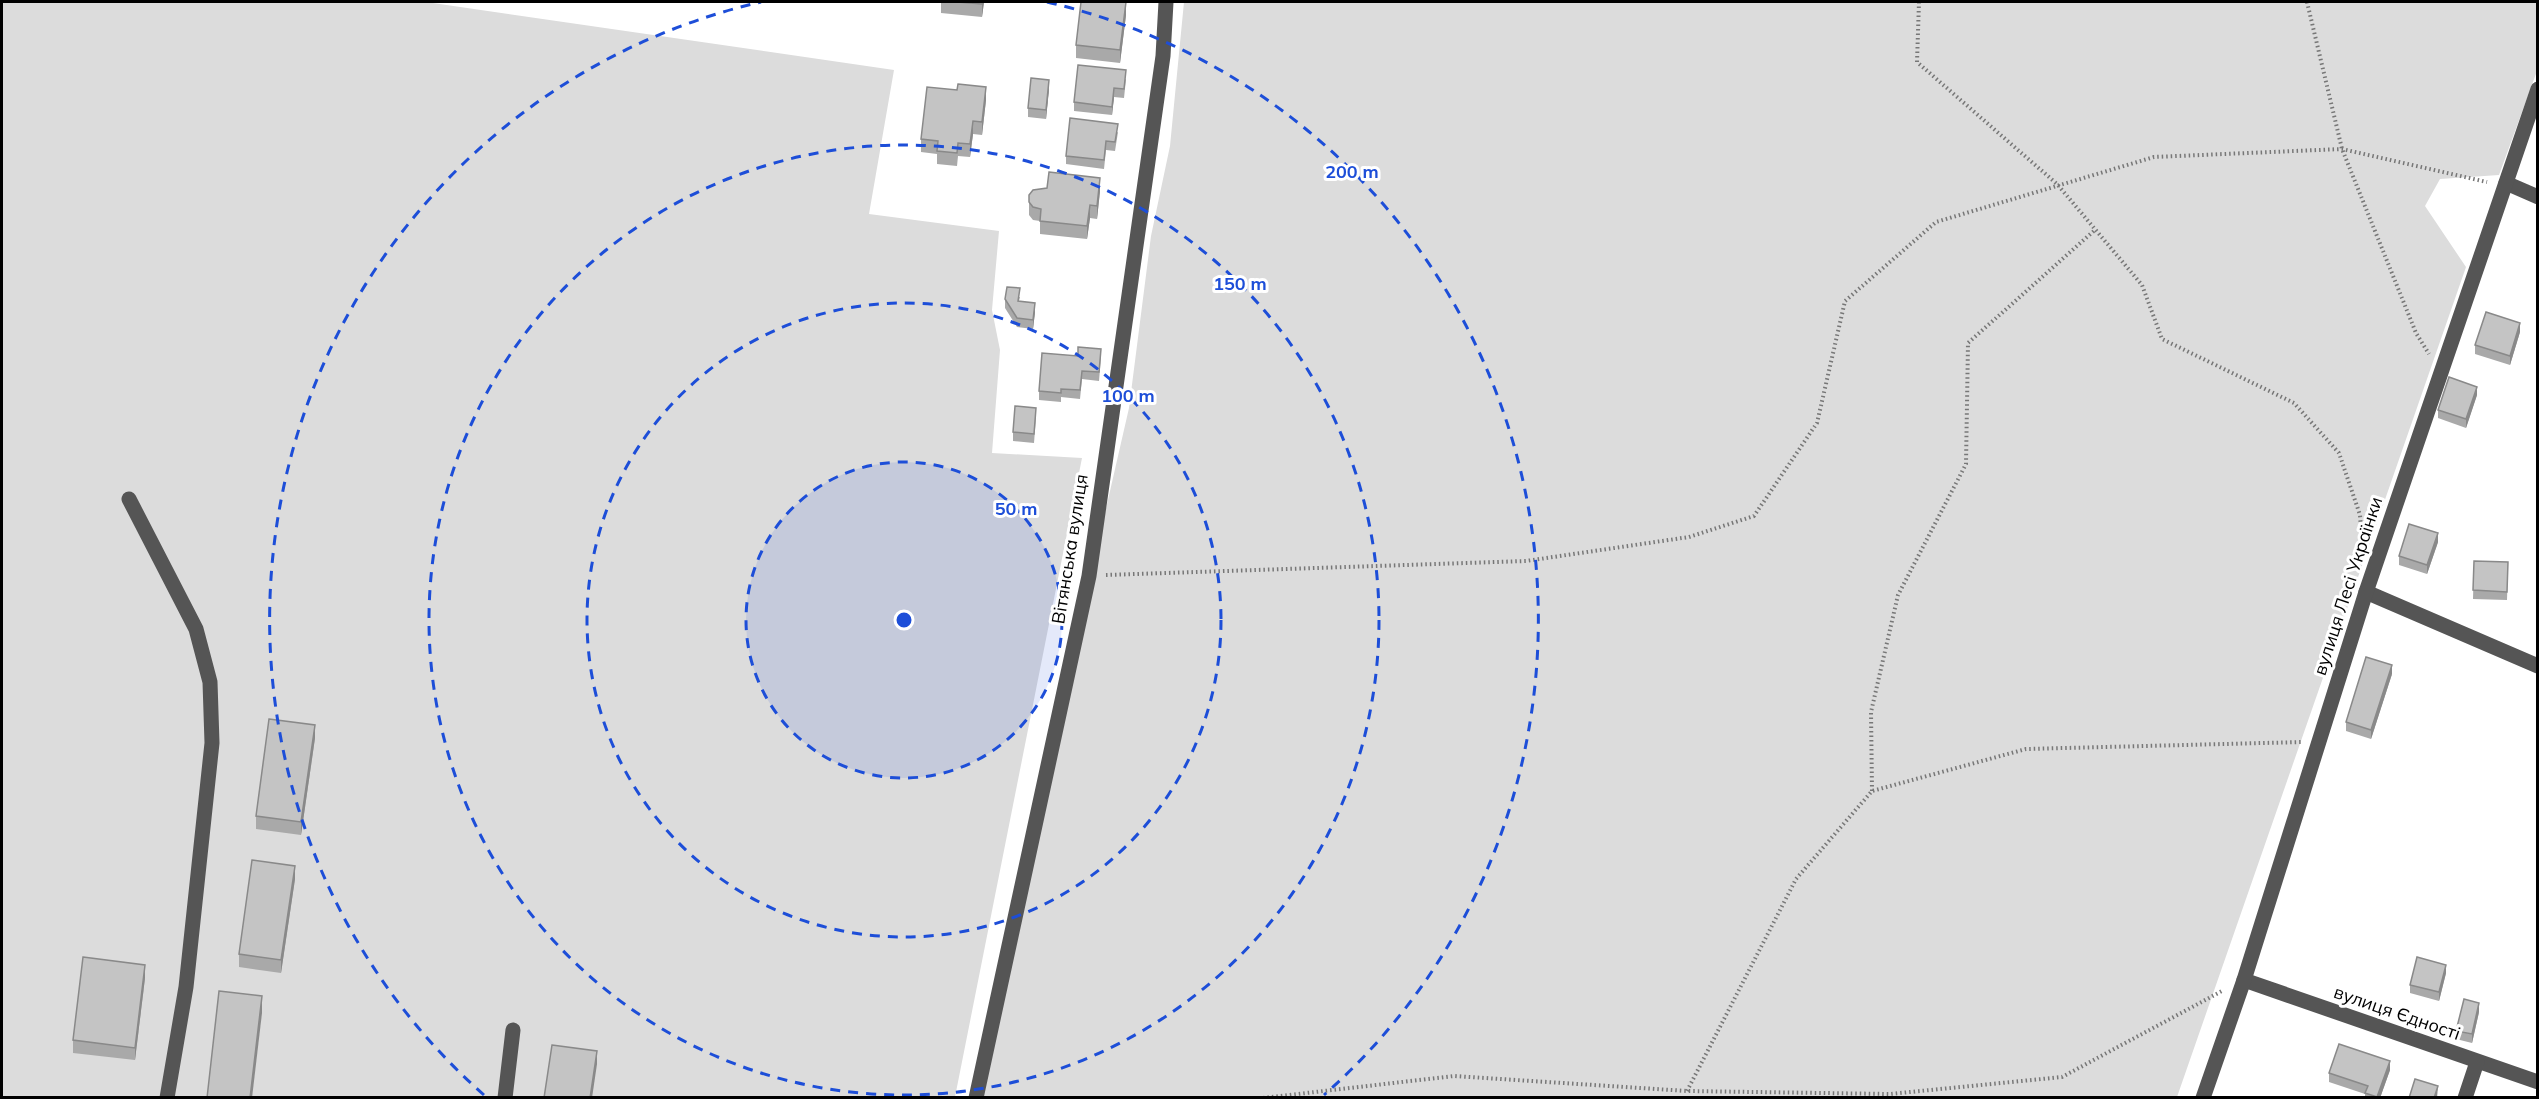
<svg xmlns="http://www.w3.org/2000/svg" width="2539" height="1099" viewBox="0 0 2539 1099" font-family="Mulish,sans-serif">
<style>
.green{fill:#dcdcdc}
.lines{fill:none;stroke-linecap:round;stroke-linejoin:round}
.path{stroke:#777;stroke-width:4;stroke-dasharray:1.5 3;stroke-linecap:butt}
.minor{stroke:#555;stroke-width:15}
.wall{fill:#a9a9a9}
.shaded-wall{fill:#898989}
.building{fill:#c4c4c4;stroke:#898989;stroke-width:1.5}
.ring{fill:none;stroke:#1d4ed8;stroke-width:3;stroke-dasharray:10 8}
.labels{text-anchor:middle;stroke-width:6;stroke-linejoin:round;paint-order:stroke}
.street-label{font-size:18px;fill:#000;stroke:#fff}
.centre{fill:#1d4ed8;stroke:#fff;stroke-width:3}
.ring-label{font-size:18px;text-anchor:middle;font-weight:bold;fill:#1d4ed8;stroke:#fff;stroke-width:6;stroke-linejoin:round;paint-order:stroke}
</style>
<rect width="100%" height="100%" fill="#fff"/>
<g class="green">
<polygon points="2,2 426,2 894,70 869,214 999,231 992,310 1000,350 992,453 1082,458 955,1097 2,1097"/>
<polygon points="1184,2 2537,2 2537,71 2499,175 2440,179 2425,206 2466,267 2177,1097 971,1098 1129,408 1151,236 1170,146"/>
</g>
<g class="lines">
<g class="path">
<polyline points="1919,2 1917,62 2057,184 2142,285 2162,339 2294,403 2339,453 2360,515 2362,543"/>
<polyline points="2307,2 2342,149 2416,333 2429,354"/>
<polyline points="1106,575 1526,561 1689,537 1754,516 1817,423 1845,301 1936,222 2154,157 2342,149 2487,182"/>
<polyline points="1872,791 1871,712 1898,595 1966,464 1968,343 2095,230"/>
<polyline points="1687,1091 1796,879 1872,791 2026,749 2303,742"/>
<polyline points="1263,1098 1454,1076 1687,1091 1890,1094 2062,1077 2222,991"/>
</g>
<g class="minor">
<polyline points="2506,183 2538,197"/>
<polyline points="129,499 196,629 210,682 212,743 186,987 167,1098"/>
<polyline points="2366,592 2538,666"/>
<polyline points="2244,980 2538,1082"/>
<polyline points="505,1098 513,1030"/>
<polyline points="976,1098 1089,576 1163,56 1166,2"/>
<polyline points="2203,1098 2244,980 2366,592 2538,89"/>
<polyline points="2465,1098 2477,1062"/>
</g>
</g>
<g class="wall">
<polygon points="941,2 984,2 982,17 941,13"/>
<polygon points="1126,15 1120,63 1076,58 1076,45"/>
<polygon points="1126,79 1124,98 1114,97 1112,115 1074,111 1074,102"/>
<polygon points="1049,89 1046,119 1028,117 1028,108"/>
<polygon points="957,90 986,100 982,135 973,134 970,157 958,156 957,166 937,164 937,154 921,152 921,139"/>
<polygon points="1118,132 1115,151 1106,150 1104,169 1066,164 1066,156"/>
<polygon points="1100,191 1097,219 1090,218 1087,239 1040,234 1040,221 1033,220 1029,215 1029,195"/>
<polygon points="1020,297 1019,301 1035,312 1033,329 1017,327 1005,308 1005,299"/>
<polygon points="2520,332 2510,365 2475,354 2475,345"/>
<polygon points="1101,357 1099,381 1082,379 1080,399 1061,397 1061,402 1039,400 1039,391"/>
<polygon points="2477,395 2466,428 2438,418 2438,410"/>
<polygon points="1036,417 1034,443 1013,441 1013,432"/>
<polygon points="2438,542 2427,574 2399,565 2399,556"/>
<polygon points="2474,561 2508,562 2507,600 2473,599"/>
<polygon points="2392,674 2371,739 2346,731 2346,722"/>
<polygon points="315,738 301,835 256,829 256,816"/>
<polygon points="295,879 281,973 239,967 239,954"/>
<polygon points="2446,973 2439,1001 2410,993 2410,985"/>
<polygon points="145,978 135,1060 73,1053 73,1040"/>
<polygon points="2479,1012 2472,1043 2456,1039 2456,1031"/>
<polygon points="2390,1070 2380,1098 2365,1098 2365,1094 2329,1082 2329,1073"/>
</g>
<g class="shaded-wall">
<polygon points="983,2 984,2 982,17 982,4"/>
<polygon points="1126,2 1126,15 1120,63 1120,50"/>
<polygon points="1049,80 1049,89 1046,119 1046,110"/>
<polygon points="986,87 986,100 982,135 982,122"/>
<polygon points="1114,88 1114,97 1112,115 1112,107"/>
<polygon points="973,121 973,134 970,157 970,144"/>
<polygon points="1100,178 1100,191 1097,219 1097,206"/>
<polygon points="1090,205 1090,218 1087,239 1087,226"/>
<polygon points="1035,303 1035,312 1033,329 1033,320"/>
<polygon points="2520,323 2520,332 2510,365 2510,356"/>
<polygon points="2477,387 2477,395 2466,428 2466,419"/>
<polygon points="2438,533 2438,542 2427,574 2427,565"/>
<polygon points="2392,665 2392,674 2371,739 2371,730"/>
<polygon points="315,725 315,738 301,835 301,822"/>
<polygon points="295,866 295,879 281,973 281,960"/>
<polygon points="145,965 145,978 135,1060 135,1048"/>
<polygon points="2446,965 2446,973 2439,1001 2439,992"/>
<polygon points="262,996 262,1013 252,1098 250,1098"/>
<polygon points="2479,1003 2479,1012 2472,1043 2472,1034"/>
<polygon points="597,1051 597,1064 592,1098 590,1098"/>
<polygon points="2390,1061 2390,1070 2380,1098 2377,1098"/>
<polygon points="2438,1086 2437,1098 2434,1098"/>
</g>
<g class="building">
<polygon points="957,2 983,2 982,4"/>
<polygon points="1081,2 1126,2 1120,50 1076,45"/>
<polygon points="1078,65 1126,70 1124,89 1114,88 1112,107 1074,102"/>
<polygon points="1031,78 1049,80 1046,110 1028,108"/>
<polygon points="958,84 986,87 982,122 973,121 970,144 958,143 957,153 937,151 938,141 921,139 927,87 957,90"/>
<polygon points="1070,118 1118,124 1115,142 1106,141 1104,160 1066,156"/>
<polygon points="1049,172 1100,178 1097,206 1090,205 1087,226 1040,221 1041,209 1033,207 1029,202 1029,195 1033,190 1047,188"/>
<polygon points="1007,287 1020,288 1018,301 1035,303 1033,320 1017,318 1005,299"/>
<polygon points="2486,312 2520,323 2510,356 2475,345"/>
<polygon points="1078,347 1101,349 1099,372 1082,371 1080,390 1061,389 1061,393 1039,391 1042,353 1078,356"/>
<polygon points="2449,377 2477,387 2466,419 2438,410"/>
<polygon points="1015,406 1036,408 1034,434 1013,432"/>
<polygon points="2409,524 2438,533 2427,565 2399,556"/>
<polygon points="2474,561 2508,562 2507,592 2473,590"/>
<polygon points="2366,657 2392,665 2371,730 2346,722"/>
<polygon points="269,719 315,725 301,822 256,816"/>
<polygon points="252,860 295,866 281,960 239,954"/>
<polygon points="83,957 145,965 135,1048 73,1040"/>
<polygon points="2417,957 2446,965 2439,992 2410,985"/>
<polygon points="219,991 262,996 250,1098 207,1098"/>
<polygon points="2464,999 2479,1003 2472,1034 2456,1031"/>
<polygon points="2339,1044 2390,1061 2377,1097 2365,1093 2368,1086 2329,1073"/>
<polygon points="552,1045 597,1051 590,1098 544,1098"/>
<polygon points="2415,1079 2438,1086 2434,1098 2409,1098"/>
</g>
<circle cx="904" cy="620" r="158" fill="#1d4ed8" fill-opacity=".12"/>
<g class="ring">
<circle cx="904" cy="620" r="158"/>
<circle cx="904" cy="620" r="317"/>
<circle cx="904" cy="620" r="475"/>
<path d="M484 1095A634 634 0 0 1 761 2M1047 2A634 634 0 0 1 1324 1095"/>
</g>
<g class="labels">
<g class="street-label">
<text transform="translate(1070 549) rotate(-81)" y="6">Вітянська вулиця</text>
<text transform="translate(2348 586) rotate(-72)" y="6">вулиця Лесі Українки</text>
<text transform="translate(2397 1013) rotate(19)" y="6">вулиця Єдності</text>
</g>
</g>
<circle cx="904" cy="620" r="9" class="centre"/>
<g class="ring-label">
<text x="1352" y="178">200 m</text>
<text x="1240" y="290">150 m</text>
<text x="1128" y="402">100 m</text>
<text x="1016" y="515">50 m</text>
</g>
<rect width="2539" height="1099" fill="none" stroke="#000000" stroke-width="6"/>
</svg>
